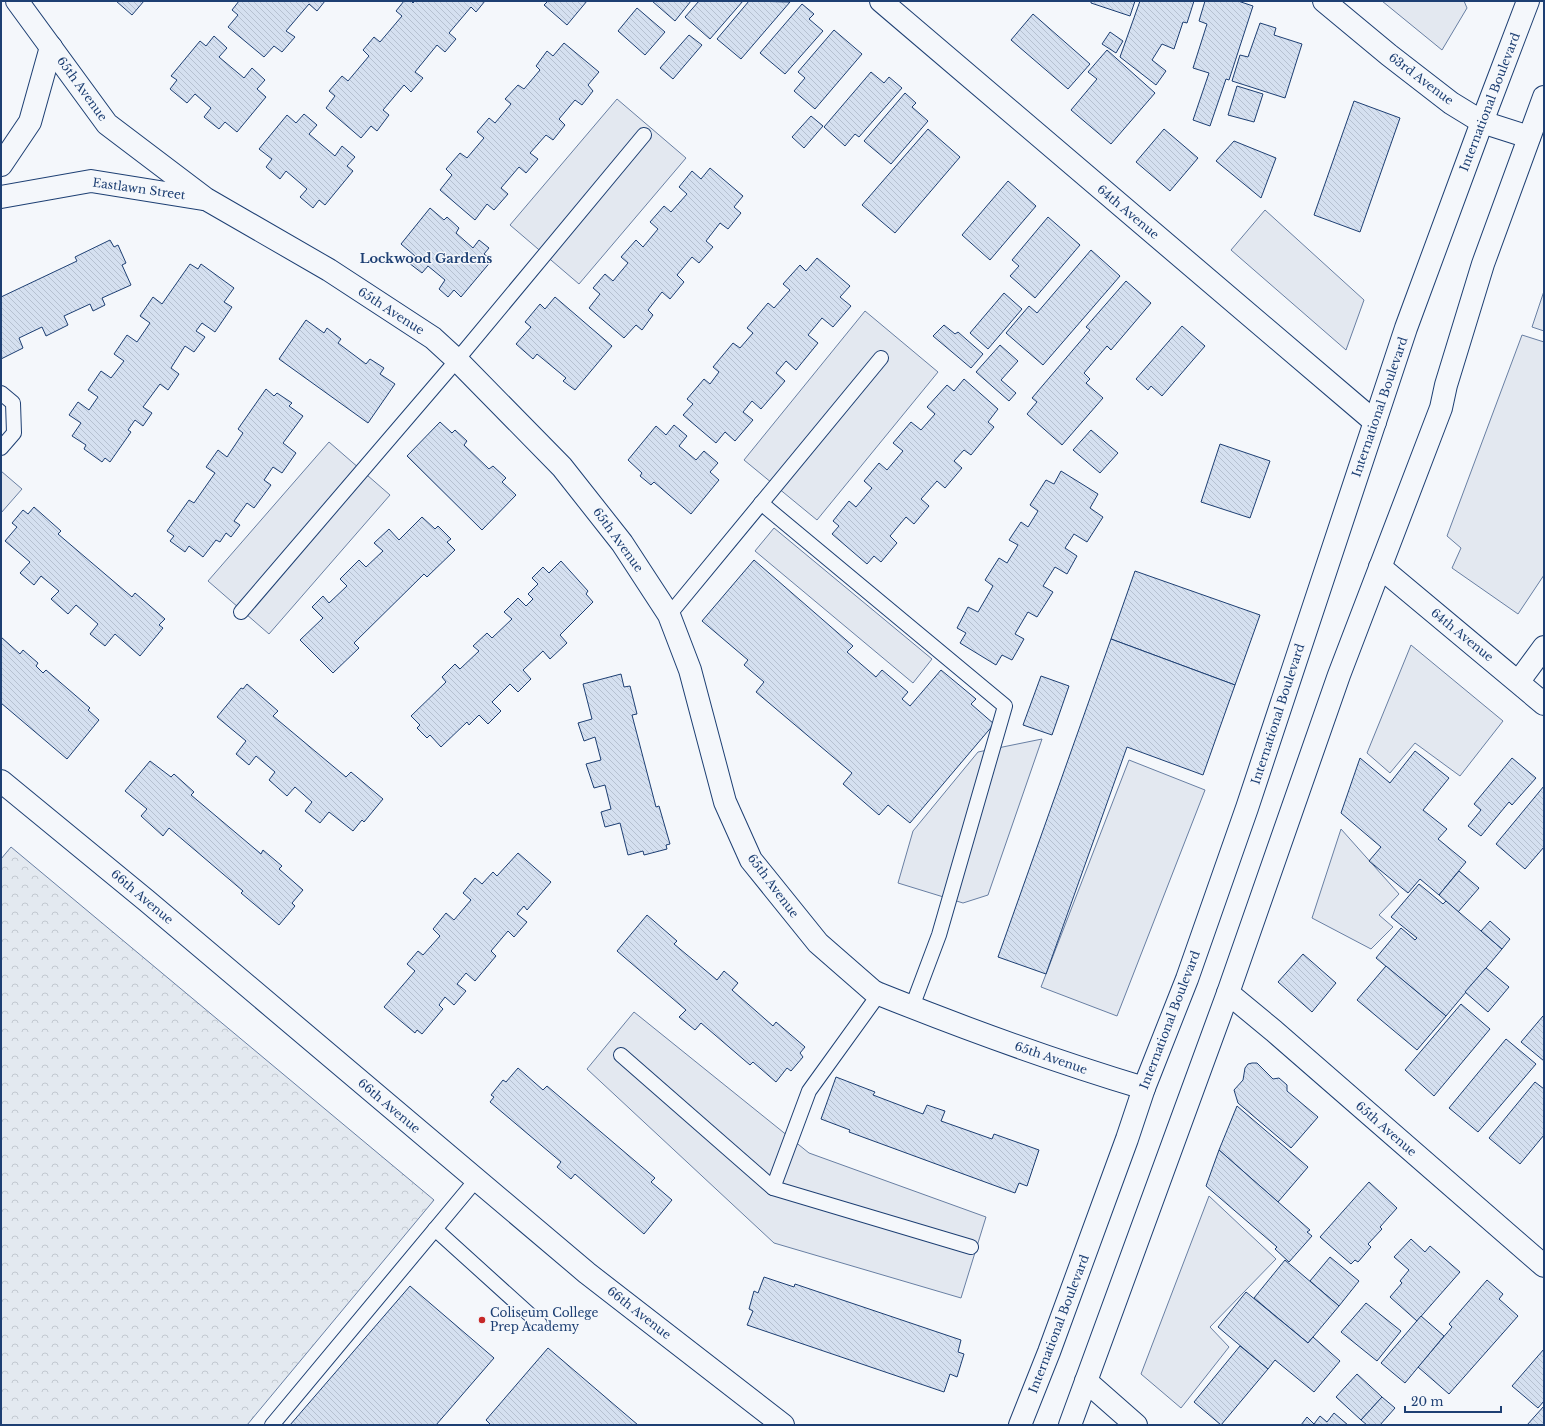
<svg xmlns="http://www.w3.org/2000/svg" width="1545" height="1426" viewBox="0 0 1545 1426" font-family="'Libre Baskerville',serif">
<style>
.forest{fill:url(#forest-crowns);stroke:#687fa3}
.parking{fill:#e3e8f0;stroke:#687fa3}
.building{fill:url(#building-back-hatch);stroke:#1d3f73}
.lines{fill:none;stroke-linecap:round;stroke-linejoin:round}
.service-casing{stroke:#1d3f73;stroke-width:16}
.minor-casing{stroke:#1d3f73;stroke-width:24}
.tertiary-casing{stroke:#1d3f73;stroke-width:24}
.primary-casing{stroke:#1d3f73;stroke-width:24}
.service{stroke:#f4f7fb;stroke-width:14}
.minor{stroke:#f4f7fb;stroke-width:22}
.tertiary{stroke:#f4f7fb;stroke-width:22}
.primary{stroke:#f4f7fb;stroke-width:22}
.poi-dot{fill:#c62828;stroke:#f4f7fb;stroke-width:1.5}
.labels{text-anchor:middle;stroke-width:3;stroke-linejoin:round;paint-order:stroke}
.street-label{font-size:12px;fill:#1d3f73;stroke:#f4f7fb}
.poi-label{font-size:12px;fill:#1d3f73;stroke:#f4f7fb;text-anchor:start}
.neighbourhood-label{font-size:13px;font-weight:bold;fill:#1d3f73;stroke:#f4f7fb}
</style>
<defs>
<pattern id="forest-crowns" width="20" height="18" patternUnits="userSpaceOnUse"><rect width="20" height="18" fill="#e3e9f0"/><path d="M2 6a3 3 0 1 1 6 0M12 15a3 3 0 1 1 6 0" fill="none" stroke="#c2c9d1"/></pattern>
<pattern id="building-back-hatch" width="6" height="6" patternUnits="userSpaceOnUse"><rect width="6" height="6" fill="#d5e0f0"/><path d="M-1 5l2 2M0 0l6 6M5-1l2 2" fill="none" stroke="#b6c1d1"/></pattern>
</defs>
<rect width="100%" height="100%" fill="#f4f7fb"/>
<polygon class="forest" points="11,847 434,1200 247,1425 1,1425 1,859"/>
<g class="parking">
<polygon points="1382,1 1464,1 1467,8 1442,50"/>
<polygon points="617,99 686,158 579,284 510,225"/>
<polygon points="1265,210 1364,300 1346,350 1231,250"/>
<polygon points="1544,291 1544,331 1532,327"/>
<polygon points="865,311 938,372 817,520 744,460"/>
<polygon points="1522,335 1544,342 1544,575 1518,614 1452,568 1461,548 1447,536"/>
<polygon points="329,442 390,495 269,634 208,581"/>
<polygon points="1,471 22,489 1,513"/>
<polygon points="774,528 932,659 913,683 755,551"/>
<polygon points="1411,645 1503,721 1460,776 1415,743 1390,773 1367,753"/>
<polygon points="1042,739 988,895 963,903 898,883 913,831 978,752"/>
<polygon points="1129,760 1205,790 1117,1016 1041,987"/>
<polygon points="1341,829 1399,894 1379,915 1393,927 1371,949 1312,918"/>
<polygon points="634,1012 809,1153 986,1217 961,1298 774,1243 587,1069"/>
<polygon points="1209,1196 1276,1259 1210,1327 1229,1347 1181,1408 1141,1374"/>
</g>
<g class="building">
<polygon points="116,1 144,1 132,15"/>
<polygon points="239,1 325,1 317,11 309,4 286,31 295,37 282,52 274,46 264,57 228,27 238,15 232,10"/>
<polygon points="404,1 411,1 413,3 415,1 485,1 476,12 471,7 449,33 456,39 445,52 437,45 415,72 423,78 411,92 404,85 383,110 389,115 377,131 371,126 361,138 326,108 335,96 329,91 342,76 348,81 369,56 363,50 374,37 380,42 402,16 396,11"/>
<polygon points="548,1 587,1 567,25 544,5"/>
<polygon points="652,1 691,1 675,21"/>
<polygon points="699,1 743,1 710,39 685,17"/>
<polygon points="749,1 790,2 741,59 717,39"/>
<polygon points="1091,1 1135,1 1130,16 1091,3"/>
<polygon points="1140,1 1194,1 1187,23 1183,22 1174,49 1162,44 1152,60 1166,71 1156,85 1120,57"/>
<polygon points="1205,1 1238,1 1253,6 1229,80 1226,79 1210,126 1193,120 1209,73 1193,68 1207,24 1199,21"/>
<polygon points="802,4 814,14 809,19 823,31 785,74 760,53"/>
<polygon points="637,8 665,32 645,55 618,31"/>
<polygon points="1033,14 1090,64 1068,89 1011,40"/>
<polygon points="1260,23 1276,28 1274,35 1302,44 1285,98 1232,81 1240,55 1248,57"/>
<polygon points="834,30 862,54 815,109 794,91 805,78 798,72"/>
<polygon points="1110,32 1123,41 1116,53 1102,44"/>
<polygon points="689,35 702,45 673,79 660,68"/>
<polygon points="214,36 227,48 219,57 244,78 252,68 265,80 257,89 266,97 237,132 225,122 219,129 204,117 211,108 195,94 187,103 170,89 177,80 171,76 200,41 206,46"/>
<polygon points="564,43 599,72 588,85 593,91 582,105 575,100 559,119 565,125 553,140 546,135 530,153 538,159 526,173 519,167 501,188 508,194 494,210 487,204 475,220 440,190 452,175 446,169 460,153 467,158 484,138 477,132 489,118 495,123 511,104 505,99 518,85 524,89 540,70 536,66 547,51 553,56"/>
<polygon points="1107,50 1155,93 1111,144 1071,110 1097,79 1088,72"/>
<polygon points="871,72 884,83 889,77 902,88 859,137 855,134 845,146 824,127"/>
<polygon points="1237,86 1263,94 1254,122 1228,115"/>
<polygon points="905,93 916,103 912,107 928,121 891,164 864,141"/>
<polygon points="1354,101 1400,118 1360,232 1314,215"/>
<polygon points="304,114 317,125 309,134 335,156 342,146 355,157 347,166 353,171 325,205 319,200 313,208 300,197 307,189 286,171 280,179 266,167 272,159 259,149 287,115 296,123"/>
<polygon points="811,116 823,126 804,148 792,137"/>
<polygon points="928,129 960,157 895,233 862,205"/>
<polygon points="1164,129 1198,158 1170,191 1136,162"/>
<polygon points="1234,141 1276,158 1261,198 1216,161"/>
<polygon points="710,168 743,196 734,207 741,213 728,229 720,223 706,241 713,247 699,263 692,257 677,275 684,282 670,299 662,292 648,310 653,315 642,330 636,325 624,338 589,308 600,294 593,288 605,274 613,281 628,263 621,257 636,240 643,247 658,229 650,222 664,206 671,212 687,194 679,187 692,171 701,179"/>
<polygon points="1008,181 1036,206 990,260 962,235"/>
<polygon points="430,208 444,220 447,217 459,228 456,233 473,248 479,240 489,248 484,254 492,260 461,297 454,290 448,297 439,289 445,280 428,266 422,273 409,263 415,256 401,244"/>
<polygon points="1048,217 1080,245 1035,298 1010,276 1019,266 1012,260"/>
<polygon points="110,240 114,247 118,245 126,263 122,265 131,285 102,298 105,305 93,311 90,304 64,316 68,325 46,336 42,327 19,338 23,348 1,359 1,297 77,261 75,257"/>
<polygon points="1091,250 1120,276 1043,365 1006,333 1029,306 1037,313"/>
<polygon points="817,258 850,286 840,297 851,306 833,327 822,318 808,335 818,343 796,370 786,361 776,373 785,381 761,409 752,401 743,412 753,420 735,441 725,432 716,443 683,415 693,404 687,399 704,379 710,384 719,372 713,367 733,343 740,348 753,333 747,328 768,303 774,308 790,290 783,284 800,265 806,271"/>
<polygon points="190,264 198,269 201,264 234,288 224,302 232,307 215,332 202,323 196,331 205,337 194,352 185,346 171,368 179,374 168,390 160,384 143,407 152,413 143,426 135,420 128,430 131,432 110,462 105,458 102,462 84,449 86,445 72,436 81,423 69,415 78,402 89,410 98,397 88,390 101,371 111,378 124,361 114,354 127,335 137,342 150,323 140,316 153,297 162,304"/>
<polygon points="1126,281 1151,303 1111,350 1107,346 1084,373 1090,379 1086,383 1103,398 1062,445 1027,414 1037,402 1032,398 1090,330 1086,327"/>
<polygon points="1004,293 1022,309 988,349 970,333"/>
<polygon points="555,297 612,346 575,390 563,381 566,378 537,354 533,359 516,344 531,327 525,322 540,304 545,309"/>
<polygon points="306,320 324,333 327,328 341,339 338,343 366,364 370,359 384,368 380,374 395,384 368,423 279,359"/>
<polygon points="944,325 955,334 958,332 983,354 971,368 933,336"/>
<polygon points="1182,326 1205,346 1162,396 1151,386 1148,390 1136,379"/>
<polygon points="1000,345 1018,361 1001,380 1016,393 1009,401 976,372"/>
<polygon points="964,379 998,409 988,422 994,427 971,455 964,450 954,461 962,468 945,488 937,481 921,499 929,506 914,524 906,517 890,536 897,543 881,562 874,556 867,564 832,534 839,526 833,521 849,501 856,507 872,488 864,481 879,463 887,470 903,451 893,443 911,422 921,430 935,414 927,407 947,385 954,391"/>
<polygon points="266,389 274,396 277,393 292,403 289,406 303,416 283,443 296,453 282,473 273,467 264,480 271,485 254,508 247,503 234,521 240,525 231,537 226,533 220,542 216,540 203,557 189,546 185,552 170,541 174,536 167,531 189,500 194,503 215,473 206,467 218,450 227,457 243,433 238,429"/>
<polygon points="440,422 452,433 455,430 467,441 464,445 489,469 493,466 506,478 502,482 516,495 482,530 407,456"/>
<polygon points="674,425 687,436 679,446 696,460 704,451 718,463 710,472 719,480 691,514 654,482 651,485 640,476 642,473 628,460 656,426 666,435"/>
<polygon points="1091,430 1118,453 1100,473 1073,450"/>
<polygon points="1220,444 1270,461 1250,518 1201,502"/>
<polygon points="1061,471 1098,494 1090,508 1103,517 1087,542 1074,534 1065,548 1077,556 1067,574 1055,567 1043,586 1053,592 1037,617 1028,612 1015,634 1024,639 1012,660 1002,655 996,665 960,643 966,633 957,628 968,607 978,612 993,586 985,580 999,558 1007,563 1018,545 1009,540 1021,522 1028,527 1038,511 1030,505 1046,480 1054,484"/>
<polygon points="34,507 61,531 58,534 132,597 135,593 165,619 159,625 163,628 140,656 115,634 105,646 90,634 98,624 76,605 68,614 51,599 59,591 41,576 34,585 20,573 30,562 5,541 17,527 12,523 23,510 28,514"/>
<polygon points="422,517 435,529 438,526 451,539 447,542 455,550 427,577 424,574 354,643 359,648 333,673 300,640 323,618 312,607 323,596 329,603 347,586 340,579 359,560 366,567 383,551 374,543 389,529 399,540"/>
<polygon points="754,560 853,646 847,652 876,677 882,670 908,692 902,699 910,706 941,670 976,699 971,704 994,724 910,823 888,805 879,815 843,784 852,773 756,692 764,682 744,665 748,660 702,621"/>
<polygon points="561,561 588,591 586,594 593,602 560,635 567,643 550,659 543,651 523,670 531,679 518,692 510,684 492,702 501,711 488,724 479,715 469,725 467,722 441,747 430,735 427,738 417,728 420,725 411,716 446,682 442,677 455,664 460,669 479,651 473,646 487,633 492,638 512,619 504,612 518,598 526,606 533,599 528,594 538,584 532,578 543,567 549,573"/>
<polygon points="1135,571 1260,615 1235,685 1111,639"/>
<polygon points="1,637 20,654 23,650 38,663 36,666 43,673 46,670 90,708 88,710 99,720 67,759 1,703"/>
<polygon points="1111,639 1235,685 1203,775 1127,747 1046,974 998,957"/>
<polygon points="621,674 624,687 630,686 637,714 632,715 656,807 659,806 670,844 666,845 667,849 644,855 643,851 628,855 620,823 605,827 601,812 611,809 605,785 594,788 586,764 601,760 595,737 584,741 578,723 592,719 583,684"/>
<polygon points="1041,676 1069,686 1052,735 1023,725"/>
<polygon points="247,684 278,711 273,716 346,777 351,772 383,799 364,822 362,820 353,831 329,812 320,823 305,811 312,802 295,787 287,796 269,780 275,772 256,756 249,765 236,754 246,741 217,717 241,688 243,689"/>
<polygon points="1415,751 1449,778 1423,810 1447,829 1438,839 1466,862 1439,895 1420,879 1408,893 1369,861 1381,847 1341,813 1360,758 1390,783"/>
<polygon points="1512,758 1536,778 1512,805 1509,802 1481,836 1468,826 1481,810 1474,804"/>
<polygon points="150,761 171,777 174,774 194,792 191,795 261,854 263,850 282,866 279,869 303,890 292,903 295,906 279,925 241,893 243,891 169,828 163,836 141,816 147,809 125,791"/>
<polygon points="1544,786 1544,847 1525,869 1496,844"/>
<polygon points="518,853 551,882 527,910 524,906 517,914 527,922 514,937 508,931 491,951 496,956 475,981 466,973 457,984 466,991 454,1005 445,997 439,1005 443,1009 422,1034 417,1030 415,1033 384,1007 415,971 407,964 418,951 423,955 440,936 433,929 446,913 454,920 471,900 463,893 475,878 482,884 493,872 497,876"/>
<polygon points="1459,871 1479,888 1458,912 1439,895"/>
<polygon points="1419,884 1443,904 1446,901 1502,949 1446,1016 1376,958 1401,928 1415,940 1417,938 1391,917"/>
<polygon points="647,915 677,941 674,944 717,980 724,971 738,983 732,990 773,1026 776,1022 805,1047 800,1053 803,1057 791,1071 787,1068 776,1082 753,1062 750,1065 701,1023 695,1030 679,1017 686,1010 617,951"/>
<polygon points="1490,921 1510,939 1502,949 1481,931"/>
<polygon points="1303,954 1336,983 1312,1012 1278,982"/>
<polygon points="1386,966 1446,1016 1417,1050 1357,1000"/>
<polygon points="1486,968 1509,987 1488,1012 1465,992"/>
<polygon points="1461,1004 1490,1029 1434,1096 1405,1070"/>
<polygon points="1543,1016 1544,1017 1544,1061 1521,1042"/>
<polygon points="1506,1039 1536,1064 1478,1132 1449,1108"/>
<polygon points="1252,1063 1257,1063 1273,1079 1279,1078 1287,1085 1287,1091 1318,1117 1291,1148 1238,1103 1234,1090 1243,1080 1245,1068 1248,1064"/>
<polygon points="518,1068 543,1090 547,1086 655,1178 651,1182 672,1200 644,1234 575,1174 571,1179 557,1167 561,1162 490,1102 494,1097 491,1095 503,1080 506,1082"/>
<polygon points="836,1077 875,1092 873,1095 923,1114 927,1105 945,1111 941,1121 992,1139 994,1134 1039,1150 1027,1186 1019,1183 1015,1193 849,1132 850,1130 821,1119"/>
<polygon points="1535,1082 1544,1089 1544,1135 1520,1164 1489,1138"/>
<polygon points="1237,1106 1308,1167 1278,1202 1219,1150"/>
<polygon points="1219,1150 1310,1230 1307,1232 1312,1236 1289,1262 1275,1249 1277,1247 1206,1186"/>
<polygon points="1369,1182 1397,1208 1380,1227 1382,1229 1368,1244 1371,1247 1358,1262 1355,1260 1351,1264 1320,1237"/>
<polygon points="1411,1239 1425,1252 1430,1246 1460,1272 1417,1321 1390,1297 1402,1283 1400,1281 1409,1270 1394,1257"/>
<polygon points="1330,1257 1359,1281 1339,1306 1310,1281"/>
<polygon points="1285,1260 1339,1306 1308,1343 1254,1298"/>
<polygon points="764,1277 794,1287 795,1284 961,1340 958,1352 964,1354 957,1377 950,1374 944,1392 747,1325 753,1311 749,1309 754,1291 758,1293"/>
<polygon points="1487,1280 1503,1294 1499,1299 1518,1316 1449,1394 1418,1367 1452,1327 1449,1324"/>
<polygon points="410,1286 494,1358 436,1425 290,1425"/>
<polygon points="1246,1292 1308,1343 1313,1337 1340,1361 1314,1392 1275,1360 1268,1369 1218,1327"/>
<polygon points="1366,1303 1401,1331 1377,1361 1341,1332"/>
<polygon points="1421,1316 1444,1336 1405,1383 1381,1363"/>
<polygon points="1240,1346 1268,1369 1221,1425 1194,1402"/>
<polygon points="548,1348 638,1425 491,1425 486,1420"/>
<polygon points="1544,1349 1544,1401 1538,1408 1512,1386"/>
<polygon points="1357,1374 1382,1397 1361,1420 1336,1397"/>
<polygon points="1382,1397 1395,1408 1380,1425 1367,1425 1361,1420"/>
<polygon points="1544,1406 1544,1425 1527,1425"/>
<polygon points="1334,1413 1348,1425 1301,1425 1307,1417 1314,1424 1320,1416 1327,1422"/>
</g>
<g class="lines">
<defs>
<g id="service">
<polyline points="1,393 13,403 14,433 1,448"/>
<polyline points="761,503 1005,706 939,935 912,1007"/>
<polyline points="241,612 457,360 644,135"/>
<polyline points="669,615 881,358"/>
<polyline points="621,1055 773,1188 971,1247"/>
<polyline points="773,1188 809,1091 879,994"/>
<polyline points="435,1229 540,1324"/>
<polyline points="272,1425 476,1180"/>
</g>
<g id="minor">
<path d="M17,1l90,123 99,75 123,71 104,68 24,22 105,107 60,76 47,72 21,55 35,132 26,58 67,83 55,48 6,3c87,35 175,67 265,94"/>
<polyline points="881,1 1375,422"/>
<polyline points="1324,1 1389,55 1451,103 1482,122 1529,137"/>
<polyline points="1,165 30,122 51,47"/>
<polyline points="1,197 91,181 203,199"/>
<polyline points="1380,567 1544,704"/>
<polyline points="1519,681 1544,647"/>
<polyline points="1228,993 1274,1031 1544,1266"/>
<polyline points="1086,1381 1136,1425"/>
</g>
<polyline id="tertiary" points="1,781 147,901 587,1273 783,1425"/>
<g id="primary">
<polyline points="1020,1425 1049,1352 1127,1139 1144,1088 1187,979 1247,808 1406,328 1482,122 1528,1"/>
<polyline points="1070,1425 1228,993 1339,675 1441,408 1446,385 1483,264 1544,97"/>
</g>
</defs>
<use href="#service" class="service-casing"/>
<use href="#minor" class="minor-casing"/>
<use href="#tertiary" class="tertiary-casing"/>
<use href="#primary" class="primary-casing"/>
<use href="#service" class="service"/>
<use href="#minor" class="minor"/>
<use href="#tertiary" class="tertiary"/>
<use href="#primary" class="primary"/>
</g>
<circle class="poi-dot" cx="482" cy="1320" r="4"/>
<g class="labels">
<g class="street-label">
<text transform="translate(1421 79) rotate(37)" y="4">63rd Avenue</text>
<text transform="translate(82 89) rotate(54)" y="4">65th Avenue</text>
<text transform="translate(1490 102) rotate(-69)" y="4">International Boulevard</text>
<text transform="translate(139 189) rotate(8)" y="4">Eastlawn Street</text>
<text transform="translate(1128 212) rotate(40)" y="4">64th Avenue</text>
<text transform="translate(391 311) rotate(33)" y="4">65th Avenue</text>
<text transform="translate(1380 407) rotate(-71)" y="4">International Boulevard</text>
<text transform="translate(618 540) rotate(54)" y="4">65th Avenue</text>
<text transform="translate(1462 635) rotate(39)" y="4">64th Avenue</text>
<text transform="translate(1278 714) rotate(-72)" y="4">International Boulevard</text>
<text transform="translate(773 886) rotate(53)" y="4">65th Avenue</text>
<text transform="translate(142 897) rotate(40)" y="4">66th Avenue</text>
<text transform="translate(1170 1020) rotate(-69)" y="4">International Boulevard</text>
<text transform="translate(1051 1058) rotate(19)" y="4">65th Avenue</text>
<text transform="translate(389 1106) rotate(40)" y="4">66th Avenue</text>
<text transform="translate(1386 1129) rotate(41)" y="4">65th Avenue</text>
<text transform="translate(639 1313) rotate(38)" y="4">66th Avenue</text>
<text transform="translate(1059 1324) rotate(-69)" y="4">International Boulevard</text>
</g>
<g class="poi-label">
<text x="490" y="1317">Coliseum College<tspan x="490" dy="14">Prep Academy</tspan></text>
</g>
<g class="neighbourhood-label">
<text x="426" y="263">Lockwood Gardens</text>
</g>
</g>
<rect width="1545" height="1426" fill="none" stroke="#1d3f73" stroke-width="4"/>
<path d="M1405 1406v6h96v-6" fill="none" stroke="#1d3f73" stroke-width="2"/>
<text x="1411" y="1406" font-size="12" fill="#1d3f73" stroke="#f4f7fb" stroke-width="3" paint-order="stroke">20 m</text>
</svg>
